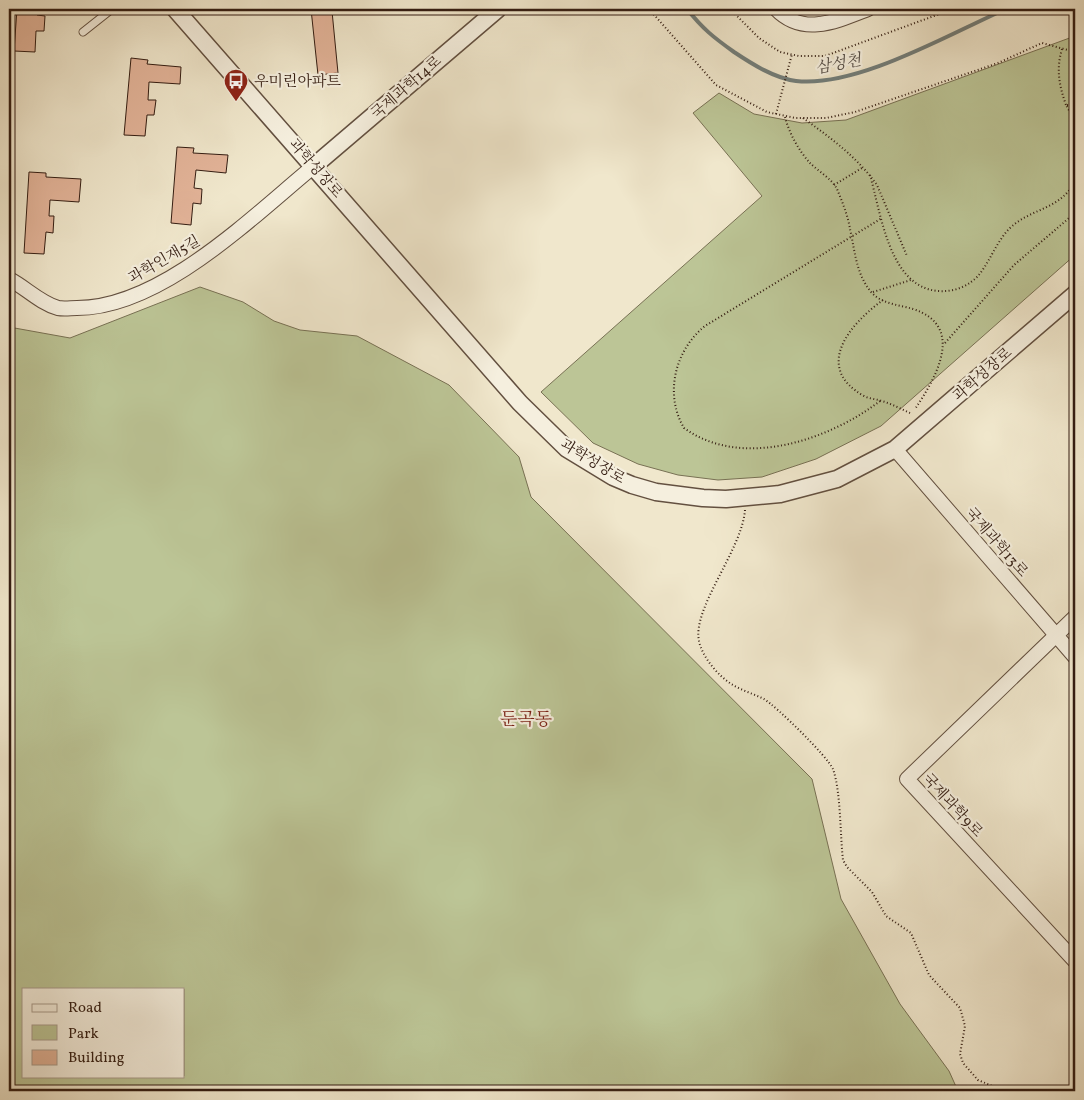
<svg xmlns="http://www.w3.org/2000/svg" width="1084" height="1100" viewBox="0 0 1084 1100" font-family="Vollkorn,'Noto Serif KR',serif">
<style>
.green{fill:#bcc596;stroke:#787154;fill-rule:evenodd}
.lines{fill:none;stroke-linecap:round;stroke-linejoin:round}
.stream{stroke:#737e7a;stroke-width:4}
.building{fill:#e2b398;stroke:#341d12}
.service-casing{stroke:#635040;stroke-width:9}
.minor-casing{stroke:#635040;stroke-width:16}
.tertiary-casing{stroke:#635040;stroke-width:19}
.path{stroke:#341d12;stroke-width:2;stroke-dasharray:1 2.5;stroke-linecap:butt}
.service{stroke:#f5efde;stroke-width:7}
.minor{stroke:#f5efde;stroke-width:14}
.tertiary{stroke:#f5efde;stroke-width:16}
.labels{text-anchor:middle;stroke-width:4.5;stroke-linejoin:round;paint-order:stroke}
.poi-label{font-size:15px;fill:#341d12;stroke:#f5efde;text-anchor:start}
.street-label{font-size:15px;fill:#341d12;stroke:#f5efde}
.water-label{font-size:16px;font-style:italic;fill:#544d46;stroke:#f5efde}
.quarter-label{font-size:18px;fill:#7a1f14;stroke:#f5efde}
</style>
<rect width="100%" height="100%" fill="#f0e7cc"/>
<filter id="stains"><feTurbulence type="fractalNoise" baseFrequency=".004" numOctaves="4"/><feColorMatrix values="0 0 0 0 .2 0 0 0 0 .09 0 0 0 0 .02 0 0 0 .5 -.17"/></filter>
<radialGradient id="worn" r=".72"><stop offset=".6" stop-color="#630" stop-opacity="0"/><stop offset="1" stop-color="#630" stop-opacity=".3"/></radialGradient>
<g class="green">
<polygon points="1075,36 1075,255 881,426 816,459 762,477 718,480 678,475 638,464 593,443 541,392 762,196 693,113 719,93 754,114 802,123 846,120"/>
<path d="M200,287l43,15 31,19 26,9 57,6 92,49 70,72 12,40 281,282 29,120 59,105 49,67 9,20h-949v-764l61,11zM24,989h160v87h-160z"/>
</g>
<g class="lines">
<path class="stream" d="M687,9c16,20 26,28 47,43 18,12 40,26 62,29 61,7 153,-47 210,-72"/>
</g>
<g class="building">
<polygon points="17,9 38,9 37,15 45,16 44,31 36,31 35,52 14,51"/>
<polygon points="311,9 357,9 332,11 338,73 318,75"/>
<polygon points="131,58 148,60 147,64 181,67 180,84 149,82 148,100 156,100 154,115 147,115 145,136 124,135"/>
<polygon points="177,147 194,148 193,153 228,155 226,173 196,170 194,188 202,189 201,204 193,203 191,225 171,223"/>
<polygon points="29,172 46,173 46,177 81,179 79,202 50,200 49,216 54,216 53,233 46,232 44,254 24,253"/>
</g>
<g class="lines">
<defs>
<polyline id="service" points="83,32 112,9"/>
<g id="minor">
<path d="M776,9c27,28 61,12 92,0"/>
<path d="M9,279c16,8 31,24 49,29 6,1 13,0 19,0 84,0 175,-91 237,-142"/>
<polyline points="895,449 1075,657"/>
<polyline points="1075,617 907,779 1075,961"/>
</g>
<g id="tertiary">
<polyline points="175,9 520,403 567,449 613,477 632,485 656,492 703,498 726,499 780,494 837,479 895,449 1075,294"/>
<polyline points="314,166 498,9"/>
</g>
</defs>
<use href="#service" class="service-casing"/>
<use href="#minor" class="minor-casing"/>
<use href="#tertiary" class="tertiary-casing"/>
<g class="path">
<polyline points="649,9 716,85 767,112 795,118 826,118 855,112 998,63 1042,43 1075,52"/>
<polyline points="730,9 759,38 780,52 799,56 825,56 953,9"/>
<path d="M1062,49c-6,20 -3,36 4,56"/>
<polyline points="1075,106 1066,105 1075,121"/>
<polyline points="776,114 792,54"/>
<path d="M785,117c4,16 14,34 25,46 8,8 22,16 27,26 5,12 11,27 13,40 5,22 6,46 22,64 10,11 28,12 41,16 53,17 23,69 2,100"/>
<path d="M803,118c28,20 54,39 74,67l30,71"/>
<path d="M870,175c11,38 19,112 68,116 14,1 27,-3 38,-13 13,-13 19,-35 34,-50 21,-20 53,-19 65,-48"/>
<polyline points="834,185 862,168"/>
<polyline points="873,292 911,280"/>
<path d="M883,300c-32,23 -71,67 -19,96 6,3 12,3 18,5 10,3 19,8 28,12"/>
<polyline points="945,343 1014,265 1075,213"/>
<path d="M880,401c-51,39 -138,69 -196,27 -20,-34 -9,-78 21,-102l177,-108"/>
<path d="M745,510c-3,40 -53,98 -46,131 3,16 20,36 34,44 10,6 21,9 31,14 13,8 63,57 69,70 8,23 7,66 10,91l4,7 25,25 14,24 25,17 18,42 31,33 5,18 -5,28 3,9 15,17 26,11"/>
</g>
<use href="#service" class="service"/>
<use href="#minor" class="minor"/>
<use href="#tertiary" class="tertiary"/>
</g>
<defs>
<symbol id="bus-pin" viewBox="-11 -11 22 30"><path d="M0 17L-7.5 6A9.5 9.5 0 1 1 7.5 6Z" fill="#8f2418" stroke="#f5efde"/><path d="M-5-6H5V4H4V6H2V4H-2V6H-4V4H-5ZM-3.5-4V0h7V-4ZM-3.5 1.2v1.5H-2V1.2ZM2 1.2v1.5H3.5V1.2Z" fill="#fff"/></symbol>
</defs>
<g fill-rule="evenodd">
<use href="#bus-pin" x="222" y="67" width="28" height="38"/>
</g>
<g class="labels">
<g class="poi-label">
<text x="254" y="86">우미린아파트</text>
</g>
<g class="street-label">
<text transform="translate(406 87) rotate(-41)" y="5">국제과학14로</text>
<text transform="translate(316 168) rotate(49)" y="5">과학성장로</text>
<text transform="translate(164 259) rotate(-30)" y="5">과학인재5길</text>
<text transform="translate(982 374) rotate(-41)" y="5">과학성장로</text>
<text transform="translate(593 461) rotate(31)" y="5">과학성장로</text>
<text transform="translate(997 542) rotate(49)" y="5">국제과학13로</text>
<text transform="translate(953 805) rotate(47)" y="5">국제과학9로</text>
</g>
<g class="water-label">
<text transform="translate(838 63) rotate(-11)" y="6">삼성천</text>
</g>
<g class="quarter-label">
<text x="526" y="725">둔곡동</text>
</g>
</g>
<rect width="1084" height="1100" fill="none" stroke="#f0e7cc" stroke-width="30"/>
<rect x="10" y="10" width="1064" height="1080" fill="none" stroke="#341d12" stroke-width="2.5"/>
<rect x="15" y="15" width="1054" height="1070" fill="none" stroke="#341d12"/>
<rect x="22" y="988" width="162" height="90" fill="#f5efde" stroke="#a89b8c"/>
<rect x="32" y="1004" width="25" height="8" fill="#f5efde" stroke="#a89b8c"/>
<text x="68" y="1012" font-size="15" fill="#341d12">Road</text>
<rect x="32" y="1025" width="25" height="15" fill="#bcc596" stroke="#a89b8c"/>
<text x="68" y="1038" font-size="15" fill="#341d12">Park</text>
<rect x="32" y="1050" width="25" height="15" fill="#e2b398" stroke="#a89b8c"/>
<text x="68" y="1062" font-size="15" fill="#341d12">Building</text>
<rect width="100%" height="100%" filter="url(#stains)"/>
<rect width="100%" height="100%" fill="url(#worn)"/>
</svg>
